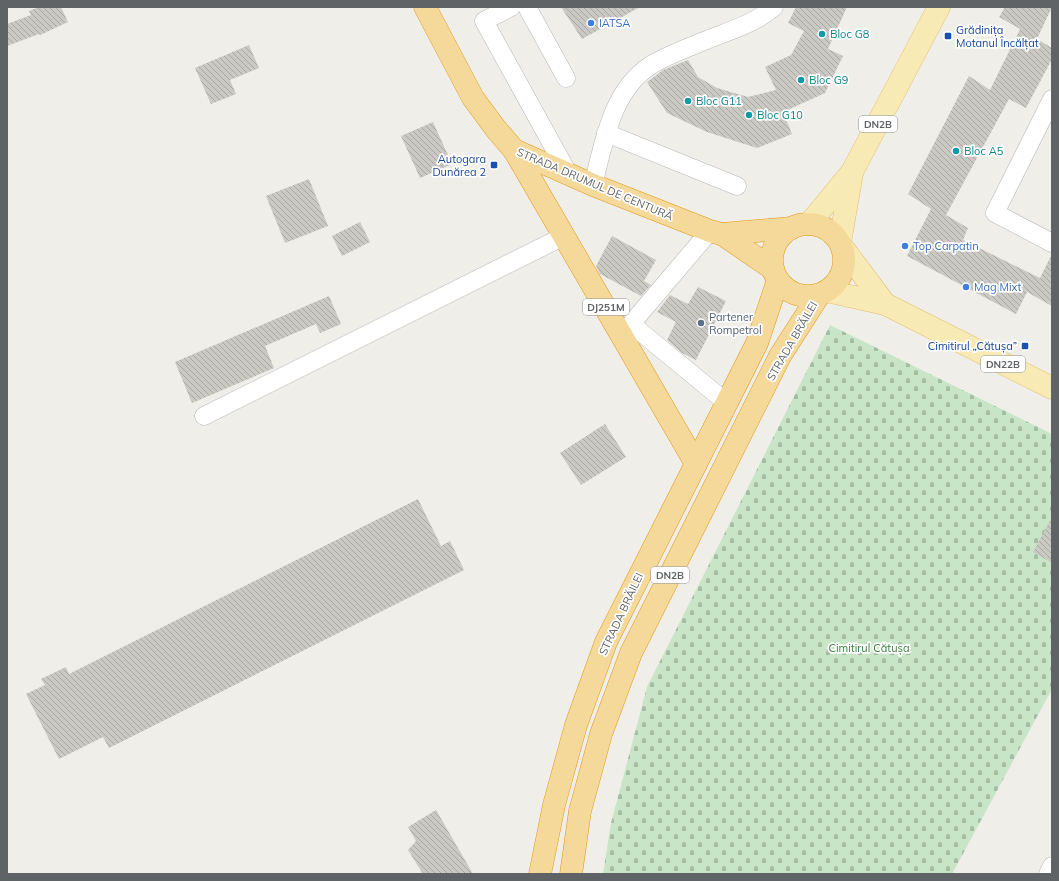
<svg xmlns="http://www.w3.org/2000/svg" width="1059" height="881" viewBox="0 0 1059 881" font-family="Mulish,sans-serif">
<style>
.cemetery{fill:url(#cemetery-stones)}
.building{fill:url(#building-back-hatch)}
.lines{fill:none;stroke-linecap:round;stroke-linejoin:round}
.minor-casing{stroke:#b5b8bb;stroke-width:19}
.major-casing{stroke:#e5bd6b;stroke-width:23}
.highway-casing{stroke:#e29815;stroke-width:23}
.minor{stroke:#fff;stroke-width:18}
.major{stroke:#f8eab4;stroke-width:22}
.highway{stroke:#f4d99b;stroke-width:22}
.shop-dot{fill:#3f7fe0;stroke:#fff;stroke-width:1.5}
.culture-dot{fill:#0f9aa8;stroke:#fff;stroke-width:1.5}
.transit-dot{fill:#1a4fb4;stroke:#fff;stroke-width:1.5}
.service-dot{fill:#5c6f8a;stroke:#fff;stroke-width:1.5}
.labels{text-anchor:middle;stroke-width:3.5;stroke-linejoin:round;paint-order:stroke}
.shield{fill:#fff;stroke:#8f9294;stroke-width:1}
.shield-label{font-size:10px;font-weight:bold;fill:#5f6366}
.shop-label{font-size:11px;fill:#366cbe;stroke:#fff;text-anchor:start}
.transit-label{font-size:11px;fill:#164399;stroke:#fff;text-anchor:end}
.culture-label{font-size:11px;fill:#0d838f;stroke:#fff;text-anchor:start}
.street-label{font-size:11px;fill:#5f6366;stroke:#fff}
.service-label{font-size:11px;fill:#4e5e75;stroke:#fff;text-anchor:start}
.park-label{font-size:11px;fill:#3d803d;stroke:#fff}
</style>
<defs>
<pattern id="cemetery-stones" width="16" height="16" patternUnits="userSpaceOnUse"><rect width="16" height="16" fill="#c8e5c7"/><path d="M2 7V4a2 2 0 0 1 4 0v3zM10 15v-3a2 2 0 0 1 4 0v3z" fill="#a6bda5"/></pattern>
<pattern id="building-back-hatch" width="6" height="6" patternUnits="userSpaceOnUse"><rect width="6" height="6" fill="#cbc9c4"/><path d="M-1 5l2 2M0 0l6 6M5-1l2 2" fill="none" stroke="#a8a7a3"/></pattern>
</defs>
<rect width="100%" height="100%" fill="#f0eee8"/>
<polygon class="cemetery" points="830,325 1052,434 1052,689 952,874 603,874 611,823 647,687"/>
<g class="building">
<polygon points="39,7 61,7 68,22 40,35 39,34 7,46 7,24 31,15 29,11"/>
<polygon points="561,7 640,7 582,39"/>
<polygon points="796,7 847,7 828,49 843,56 825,93 783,112 792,134 757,148 707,132 667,113 647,82 663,70 688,60 698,77 717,88 748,97 776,90 765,67 791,55 804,31 788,23"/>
<polygon points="1005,7 1052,7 1037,39 1052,48 1052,59 1026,108 1009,99 946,215 968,228 963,240 1040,278 1052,254 1052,306 1027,292 1016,314 907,256 931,209 908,194 969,76 990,90 1020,29 999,17"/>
<polygon points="249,45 259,68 230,80 236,94 211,104 195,68"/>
<polygon points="433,122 452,164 420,178 401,136"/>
<polygon points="309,179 328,226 285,243 266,196"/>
<polygon points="360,222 370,242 342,256 332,236"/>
<polygon points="612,236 656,260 644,281 651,285 641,296 600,274 596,266"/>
<polygon points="698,287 726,301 696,360 682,353 667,340 676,322 657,312 670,295 688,304"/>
<polygon points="329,296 341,324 320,333 316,324 265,346 274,368 192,403 175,362"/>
<polygon points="605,424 626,457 581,485 560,453"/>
<polygon points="418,499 441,546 450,541 464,570 109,748 103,737 59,759 26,694 45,685 41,679 66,667 69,674"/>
<polygon points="1052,517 1052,563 1033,552"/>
<polygon points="436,810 473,874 423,874 408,850 416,841 408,827"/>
</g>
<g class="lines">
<defs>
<g id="minor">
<polyline points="511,7 484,21 569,175"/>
<polyline points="527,7 566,78"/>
<polyline points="1052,99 995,213 1052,243"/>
<polyline points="606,133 737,186"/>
<path d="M593,185c11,-42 18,-94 58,-120 18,-11 39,-18 58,-26 23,-9 47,-16 65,-32"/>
<polyline points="710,231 631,324 727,403"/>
<polyline points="204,416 564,236"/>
<polyline points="1048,874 1052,866"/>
</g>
<g id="major">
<polyline points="809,224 852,172 939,7"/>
<polyline points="840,242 852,173"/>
<polyline points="843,248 885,304"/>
<polyline points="827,291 885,304 1052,388"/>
</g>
<g id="highway">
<polyline points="425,7 473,98 496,129 514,150 593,185 710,231 722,234 792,228"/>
<polyline points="514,150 696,464"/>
<circle cx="808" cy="260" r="36"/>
<polyline points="722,234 773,269"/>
<polyline points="540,874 554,805 576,725 606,642 757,343 778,280"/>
<polyline points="571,874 580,811 601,734 631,653 780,356 819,295"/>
</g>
</defs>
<use href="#minor" class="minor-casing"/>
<use href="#major" class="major-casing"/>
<use href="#highway" class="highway-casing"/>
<use href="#minor" class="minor"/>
<use href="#major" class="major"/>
<use href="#highway" class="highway"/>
</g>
<g class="shop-dot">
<circle cx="591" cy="23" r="4"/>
<circle cx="905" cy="246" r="4"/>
<circle cx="966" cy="287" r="4"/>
</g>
<g class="culture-dot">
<circle cx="822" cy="34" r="4"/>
<circle cx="801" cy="80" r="4"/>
<circle cx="688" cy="101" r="4"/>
<circle cx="749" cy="115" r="4"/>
<circle cx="956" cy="151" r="4"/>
</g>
<g class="transit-dot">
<rect x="944" y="32" width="8" height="8" rx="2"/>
<rect x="490" y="161" width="8" height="8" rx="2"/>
<rect x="1021" y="342" width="8" height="8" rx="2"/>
</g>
<circle class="service-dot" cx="701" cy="323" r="4"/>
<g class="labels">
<g class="shield">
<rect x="859" y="116" width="38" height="16" rx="3"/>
<rect x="583" y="299" width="46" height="16" rx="3"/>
<rect x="981" y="356" width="44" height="16" rx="3"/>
<rect x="651" y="567" width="38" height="16" rx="3"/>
</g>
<g class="shield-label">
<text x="878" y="128">DN2B</text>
<text x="606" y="311">DJ251M</text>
<text x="1003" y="368">DN22B</text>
<text x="670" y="579">DN2B</text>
</g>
<g class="shop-label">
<text x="599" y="27">IATSA</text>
<text x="913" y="250">Top Carpatin</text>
<text x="974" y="291">Mag Mixt</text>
</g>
<g class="transit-label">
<text x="956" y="34" text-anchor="start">Grădinița<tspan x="956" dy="13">Motanul Încălțat</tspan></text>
<text x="486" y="163">Autogara<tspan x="486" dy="13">Dunărea 2</tspan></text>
<text x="1017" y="350">Cimitirul „Cătușa”</text>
</g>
<g class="culture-label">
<text x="830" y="38">Bloc G8</text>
<text x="809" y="84">Bloc G9</text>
<text x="696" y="105">Bloc G11</text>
<text x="757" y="119">Bloc G10</text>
<text x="964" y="155">Bloc A5</text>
</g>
<g class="street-label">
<text transform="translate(595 184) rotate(23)" y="4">STRADA DRUMUL DE CENTURĂ</text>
<text transform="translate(792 341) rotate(-60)" y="4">STRADA BRĂILEI</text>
<text transform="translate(621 614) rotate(-65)" y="4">STRADA BRĂILEI</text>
</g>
<g class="service-label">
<text x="709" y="321">Partener<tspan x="709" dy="13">Rompetrol</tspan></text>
</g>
<g class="park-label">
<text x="869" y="652">Cimitirul Cătușa</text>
</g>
</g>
<rect width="1059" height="881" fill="none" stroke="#5f6366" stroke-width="16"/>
</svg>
